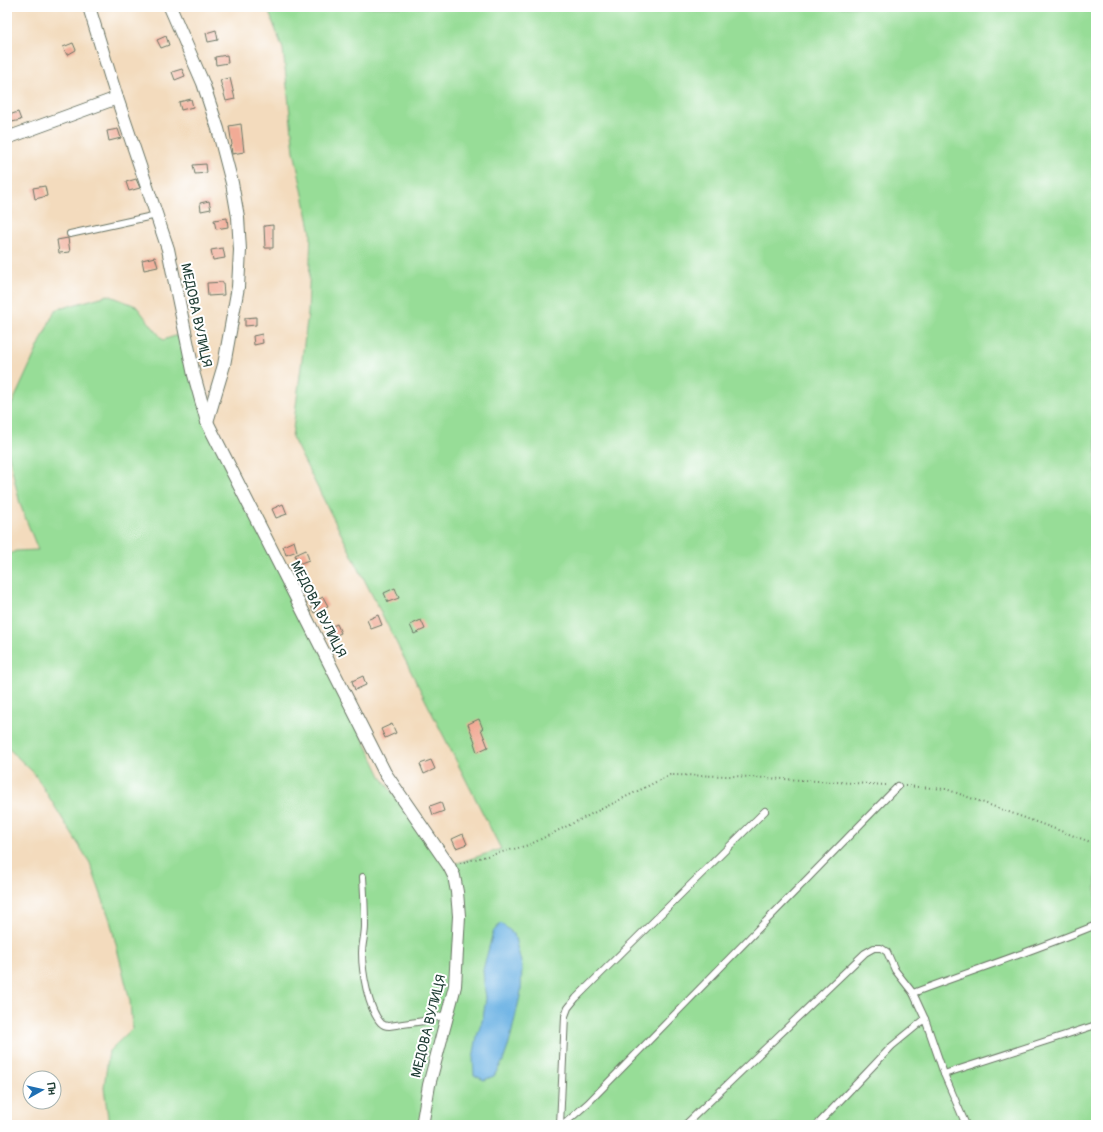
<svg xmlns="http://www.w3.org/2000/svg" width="1103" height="1132" viewBox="0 0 1103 1132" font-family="Pangolin,sans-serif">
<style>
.green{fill:#97dd97;stroke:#5b8d66}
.water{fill:#6db3e4;stroke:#46788c}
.building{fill:#f1ab96}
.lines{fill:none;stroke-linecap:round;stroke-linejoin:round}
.service-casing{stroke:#697464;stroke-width:8}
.minor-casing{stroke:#697464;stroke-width:14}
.path{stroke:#697464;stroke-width:2;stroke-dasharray:1 3;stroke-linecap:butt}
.service{stroke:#fff;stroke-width:6}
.minor{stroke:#fff;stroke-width:12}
.labels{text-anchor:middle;stroke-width:4;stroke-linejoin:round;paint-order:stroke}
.street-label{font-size:14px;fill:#1f3d34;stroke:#fff}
</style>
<rect width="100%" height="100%" fill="#fff"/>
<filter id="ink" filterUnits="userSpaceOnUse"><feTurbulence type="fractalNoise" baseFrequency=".025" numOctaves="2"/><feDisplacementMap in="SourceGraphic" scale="8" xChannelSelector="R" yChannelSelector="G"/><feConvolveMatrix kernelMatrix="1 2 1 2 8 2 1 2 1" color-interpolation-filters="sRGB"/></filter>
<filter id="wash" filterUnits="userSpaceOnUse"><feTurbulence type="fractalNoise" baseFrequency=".012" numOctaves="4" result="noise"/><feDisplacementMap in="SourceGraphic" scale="16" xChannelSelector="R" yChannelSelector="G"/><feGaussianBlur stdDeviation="0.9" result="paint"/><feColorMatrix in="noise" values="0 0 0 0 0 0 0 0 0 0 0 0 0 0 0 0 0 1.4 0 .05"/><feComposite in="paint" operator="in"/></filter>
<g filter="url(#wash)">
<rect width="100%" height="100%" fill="#f3dbbd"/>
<polygon class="green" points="267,7 1096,7 1096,1125 109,1125 104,1087 109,1051 132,1029 130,1001 110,920 90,863 34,773 7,747 7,555 16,551 38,550 20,504 7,447 7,415 55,310 108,295 136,306 163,340 181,334 190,376 382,778 445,867 501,849 292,437 308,313 311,233 294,151 283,49"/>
<polygon class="water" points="501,923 514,934 522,966 521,992 509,1044 503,1061 494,1076 484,1080 474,1075 473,1058 477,1036 483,1018 486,998 484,983 483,970 493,932"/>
<g id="blocks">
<g class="building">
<polygon points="216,30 218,40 208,42 206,33"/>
<polygon points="166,36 169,45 161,48 157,40"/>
<polygon points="73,43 76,50 67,55 63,47"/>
<polygon points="227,55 228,63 216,65 215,57"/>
<polygon points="182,69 185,76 175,80 172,72"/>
<polygon points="230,78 235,99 226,101 220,80"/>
<polygon points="191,99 193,107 181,110 179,102"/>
<polygon points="18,112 21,120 12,122 9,115"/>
<polygon points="241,124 244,152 232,154 231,146 232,145 229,126"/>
<polygon points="118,129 121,138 109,141 107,131"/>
<polygon points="206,164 207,173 195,174 193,165"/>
<polygon points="136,179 140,188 129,191 126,182"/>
<polygon points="45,186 47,196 35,199 33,188"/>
<polygon points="209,201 211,209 201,211 200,203"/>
<polygon points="227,218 228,227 216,229 214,220"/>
<polygon points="273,225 273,248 265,248 264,226"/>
<polygon points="68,238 70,252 59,253 57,240"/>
<polygon points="223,248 225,258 213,260 211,250"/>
<polygon points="155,257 158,267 144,270 142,260"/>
<polygon points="223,282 224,295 208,296 207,283"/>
<polygon points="256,317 256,325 245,326 245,318"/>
<polygon points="262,334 263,343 254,345 253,336"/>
<polygon points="283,504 287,514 276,518 272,509"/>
<polygon points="294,541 297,551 286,555 283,546"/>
<polygon points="306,550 309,560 298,564 295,555"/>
<polygon points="395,588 399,598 388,602 384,593"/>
<polygon points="323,597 328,606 314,613 310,604"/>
<polygon points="378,615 382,625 371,629 367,620"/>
<polygon points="421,620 425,629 414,634 410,625"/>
<polygon points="337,624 341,633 330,638 326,629"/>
<polygon points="363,676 366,685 355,690 352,681"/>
<polygon points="479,719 483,729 481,729 488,747 477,752 474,743 475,742 468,724"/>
<polygon points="392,724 396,733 385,738 381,729"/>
<polygon points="431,760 435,769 424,774 420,764"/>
<polygon points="441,802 444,811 433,815 430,806"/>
<polygon points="463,834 467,844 456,848 452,839"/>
</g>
</g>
</g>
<g filter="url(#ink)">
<use href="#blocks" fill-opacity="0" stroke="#697464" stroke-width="1"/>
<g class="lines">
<defs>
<g id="service">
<polyline points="70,234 157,215"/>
<path d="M363,877c1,16 2,32 2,49 0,9 -3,18 -3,27 0,18 6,56 19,70 2,2 5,3 8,3l35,-5 24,-7"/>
<path d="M913,993c61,-23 123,-43 183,-68"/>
<polyline points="944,1074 1096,1025"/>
<polyline points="560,1125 565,1016 568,1008 576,998 765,811"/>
<polyline points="563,1125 588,1103 898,786"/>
<polyline points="685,1125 865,953 874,948 881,948 887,952 895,970 913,993 925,1019 944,1074 966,1125"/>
<polyline points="817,1125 892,1046 925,1019"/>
<polyline points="1092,1125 1096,1124"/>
</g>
<g id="minor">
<polyline points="89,7 117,98 168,249 194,375 207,422 385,773 449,866 454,876 457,892 459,916 455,986 429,1085 423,1120 423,1125"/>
<polyline points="170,7 203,83 218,129 232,183 238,217 240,250 238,287 224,365 207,422"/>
<polyline points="7,138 117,98"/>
</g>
</defs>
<use href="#service" class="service-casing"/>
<use href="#minor" class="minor-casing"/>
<g class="path">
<polyline points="905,786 946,789 1096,844"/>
<polyline points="460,863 529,845 670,775 732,776 887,785"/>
</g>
<use href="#service" class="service"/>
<use href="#minor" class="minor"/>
</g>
</g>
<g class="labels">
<g class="street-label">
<text transform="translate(197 315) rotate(78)" y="5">МЕДОВА ВУЛИЦЯ</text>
<text transform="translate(319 609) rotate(63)" y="5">МЕДОВА ВУЛИЦЯ</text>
<text transform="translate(428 1026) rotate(-76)" y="5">МЕДОВА ВУЛИЦЯ</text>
</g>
</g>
<rect width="1103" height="1132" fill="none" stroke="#fff" stroke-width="24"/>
<g transform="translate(42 1090) rotate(82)"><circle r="19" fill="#ffffff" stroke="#a5b1ae"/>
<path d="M0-3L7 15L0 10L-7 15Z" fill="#1f6fb2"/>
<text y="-6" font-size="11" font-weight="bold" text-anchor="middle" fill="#1f3d34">Пн</text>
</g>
</svg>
